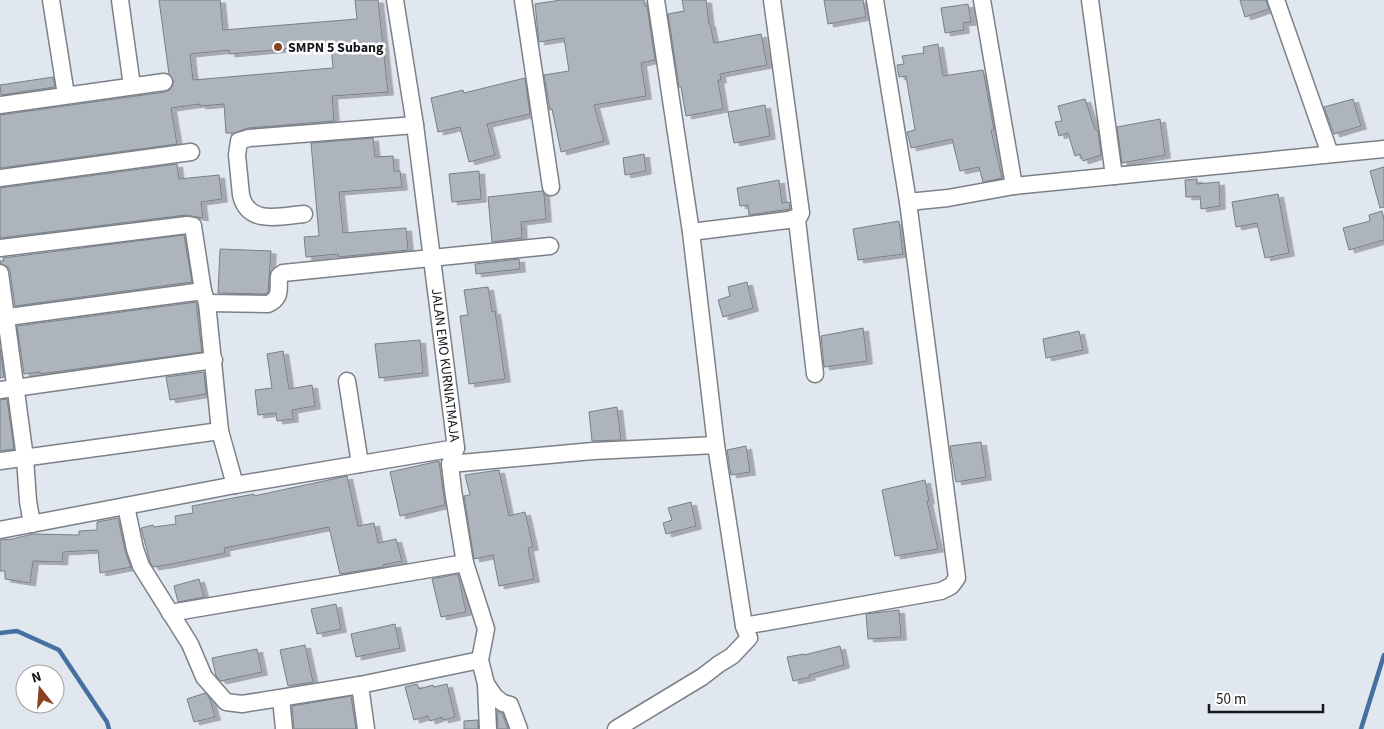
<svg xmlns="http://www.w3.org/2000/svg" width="1384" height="729" viewBox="0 0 1384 729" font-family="'Source Sans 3',sans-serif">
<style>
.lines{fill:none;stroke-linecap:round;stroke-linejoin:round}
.stream{stroke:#4670a1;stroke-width:4.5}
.building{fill:#aeb4bc;stroke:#797f86;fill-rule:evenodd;filter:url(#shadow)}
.street-casing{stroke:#7c8188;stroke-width:19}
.street{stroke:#fff;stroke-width:16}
.poi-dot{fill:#894121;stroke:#fff;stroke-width:2}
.labels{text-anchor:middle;stroke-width:5;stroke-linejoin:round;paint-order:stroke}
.poi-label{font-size:14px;font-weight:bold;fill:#15171a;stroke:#fff;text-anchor:start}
.street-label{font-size:14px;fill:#15171a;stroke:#fff}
</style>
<defs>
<filter id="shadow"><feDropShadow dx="5.5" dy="3" stdDeviation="0" flood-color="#0004"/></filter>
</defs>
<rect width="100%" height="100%" fill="#e1e7ef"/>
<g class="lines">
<g class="stream">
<polyline points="0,633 17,631 59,650 107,722 109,729"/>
<polyline points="1361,729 1384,655"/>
</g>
</g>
<g class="building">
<path d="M159,0h61l3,30 134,-11 -2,-19h23l10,92 -56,4 2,25 -86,7 -14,5h-8l-2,-29 -24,2v-2l-29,4 6,36 -177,24v-53l165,-23 5,-2 4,-9 -5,-7zM331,45l2,23 -140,12 -3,-26 39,-4v4z"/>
<polygon points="561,0 644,0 645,6 647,6 655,60 641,63 646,96 594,105 604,141 561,152 552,109 550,110 544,75 569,71 564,38 539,42 535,4"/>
<polygon points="682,0 706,0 709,24 710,24 714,43 761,34 767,65 720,74 721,80 718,80 723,109 686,116 681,87 679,87 668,14 684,11"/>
<polygon points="824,0 863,0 866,17 828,24"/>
<polygon points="1240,0 1266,0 1269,9 1245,17"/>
<polygon points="968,4 971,22 963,23 964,30 945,33 941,8"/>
<polygon points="938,44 943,76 983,70 994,130 991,130 1002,178 983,182 979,167 960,171 952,139 911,148 907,132 915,130 906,76 899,77 897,65 904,64 902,56 924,53 923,47"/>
<polygon points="53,77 55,87 1,95 0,85"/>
<polygon points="525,78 530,114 487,124 495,155 469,162 460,127 438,132 431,98 463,90 464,93"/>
<polygon points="1085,99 1095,129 1098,131 1101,155 1083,161 1080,154 1075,156 1068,133 1059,136 1055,122 1062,121 1058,106"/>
<polygon points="1353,99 1361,126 1334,134 1324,107"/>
<polygon points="765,105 770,136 734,143 728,112"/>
<polygon points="1160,119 1165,155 1122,163 1117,127"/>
<polygon points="373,138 375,157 393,156 394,171 400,171 402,187 339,192 343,233 406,228 408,250 339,257 338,254 306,257 304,237 319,236 311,143"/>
<polygon points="644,154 646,171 625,175 623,158"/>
<polygon points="177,164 179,179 219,175 222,199 201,202 203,218 186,215 0,238 0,188"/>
<polygon points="1384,167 1384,207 1380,208 1370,171"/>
<polygon points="479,171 481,199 452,202 449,174"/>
<polygon points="1197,179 1197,184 1219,182 1220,206 1201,209 1200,196 1186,197 1185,180"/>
<polygon points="779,180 782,203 789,202 790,209 749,215 748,205 740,206 737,188"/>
<polygon points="542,191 544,194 546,219 521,222 522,238 492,242 488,197"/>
<polygon points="1278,194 1289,253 1265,258 1257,223 1236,227 1232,202"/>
<polygon points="1382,211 1384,219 1384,240 1349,250 1343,228 1370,221 1369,215"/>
<polygon points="899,221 903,254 858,260 853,229"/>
<polygon points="184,235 192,282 15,306 10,271 8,267 0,263 0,261 4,261 3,258"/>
<polygon points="220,249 271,251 268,292 266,294 218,293"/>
<polygon points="519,259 520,269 476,274 475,264"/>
<polygon points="747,282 753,308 723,317 718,300 730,296 728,287"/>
<polygon points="488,287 492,312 495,311 505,379 469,384 460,316 468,315 464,290"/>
<polygon points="196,302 202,352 40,374 40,372 24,374 17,326"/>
<polygon points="863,328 867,361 824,367 821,336"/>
<polygon points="1079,331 1083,350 1046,358 1043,339"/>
<polygon points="420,340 423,373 379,378 375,344"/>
<polygon points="0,348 4,377 0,378"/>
<polygon points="283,351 289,389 312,385 315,406 292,410 293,419 277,421 276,413 258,415 255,390 272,388 267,354"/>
<polygon points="204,372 206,394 170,400 166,377"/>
<polygon points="7,399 14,449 0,451 0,400"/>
<polygon points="617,407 621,440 592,441 589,412"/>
<polygon points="981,442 986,477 956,482 950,446"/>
<polygon points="746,446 750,472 731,475 727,450"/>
<polygon points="439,461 445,505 400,516 390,472"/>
<polygon points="499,470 509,516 525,512 533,547 528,548 534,579 499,586 493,555 474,559 464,496 470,495 465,475"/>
<polygon points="347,476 358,526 374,523 378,543 396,539 402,561 383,565 383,567 340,574 329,527 224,548 225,553 172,564 153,567 150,562 141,528 153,525 154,527 176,524 175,516 193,513 192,506 254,494 254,496"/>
<polygon points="925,480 929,501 927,501 938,549 895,556 882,490"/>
<polygon points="691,502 696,526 666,534 663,523 672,520 668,508"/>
<polygon points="118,518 125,551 131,567 100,573 98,550 63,552 62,562 33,561 30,583 5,579 5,571 0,571 0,540 12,539 33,534 79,535 79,531 97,530 97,522"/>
<polygon points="458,574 466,612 441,617 432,579"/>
<polygon points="199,579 204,597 178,602 174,586"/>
<polygon points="336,604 341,629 317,634 311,609"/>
<polygon points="899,610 901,637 868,639 866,614"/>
<polygon points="395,624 400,648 356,657 351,634"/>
<polygon points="305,645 313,682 288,686 280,650"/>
<polygon points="840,646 844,665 809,675 810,677 793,681 787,657 804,654 804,655"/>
<polygon points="257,649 262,672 221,681 216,676 212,658"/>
<polygon points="417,684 419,689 433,685 434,687 447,684 455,717 443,720 442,717 430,721 428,716 414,720 405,687"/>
<polygon points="205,693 210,699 215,717 194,722 187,699"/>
<polygon points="351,696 356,729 294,729 292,706"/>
<polygon points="497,711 502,713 508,729 498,729"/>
<polygon points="478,720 478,729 464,729 464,721"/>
</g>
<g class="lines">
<defs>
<g id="street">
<polyline points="51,0 66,95"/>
<polyline points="120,0 132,86"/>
<polyline points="523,0 551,187"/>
<polyline points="982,0 1014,186"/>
<polyline points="1276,0 1330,154"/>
<polyline points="0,105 164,82"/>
<polyline points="1114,176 1384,149"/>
<polyline points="0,178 191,152"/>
<polyline points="908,202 948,198 1014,186 1114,176 1090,0"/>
<path d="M304,214c-23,2 -56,12 -63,-19l-4,-40 2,-14 10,-3 166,-13"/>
<polyline points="797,220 815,374"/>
<polyline points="691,232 788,220 797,217 797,220 801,213 772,0"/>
<polyline points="0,248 187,225 193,226 203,291 207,303 220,431 235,485"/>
<polyline points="0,273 25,458 28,501 32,524"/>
<path d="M207,303l61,1c14,-6 10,-15 11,-28l4,-3 267,-27"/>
<polyline points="0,318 203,291"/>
<polyline points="347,381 360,464"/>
<polyline points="0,390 214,360"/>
<polyline points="456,448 450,464 453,490 465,563 486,629 480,660 486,684 495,697 503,703 510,705 519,729"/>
<polyline points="0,461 220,431"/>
<polyline points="450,464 593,451 716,445"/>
<polyline points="126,506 135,549 141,566 190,644 204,677 226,702 242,704 360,685 480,660"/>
<polyline points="0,530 235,485 456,448 415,125 395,0"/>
<polyline points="170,613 465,563"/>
<polyline points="744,626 941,591 951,586 957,578 908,202 875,0"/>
<polyline points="486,684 488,729"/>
<polyline points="360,685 366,729"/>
<polyline points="281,698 284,729"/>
<polyline points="616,729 702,677 719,664 732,656 749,638 744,626 716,445 691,232 656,0"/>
</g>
</defs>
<use href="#street" class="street-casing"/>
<use href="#street" class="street"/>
</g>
<circle class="poi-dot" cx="278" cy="47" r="5"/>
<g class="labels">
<g class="poi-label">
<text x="288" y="52">SMPN 5 Subang</text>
</g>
<g class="street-label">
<text transform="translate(446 365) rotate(83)" y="5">JALAN EMO KURNIATMAJA</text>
</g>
</g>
<g transform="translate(40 689) rotate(343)"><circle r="24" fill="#ffffff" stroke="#a1a2a3"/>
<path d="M0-4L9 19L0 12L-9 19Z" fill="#894121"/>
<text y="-8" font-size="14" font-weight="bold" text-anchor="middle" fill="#15171a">N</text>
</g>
<path d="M1209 704v8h114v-8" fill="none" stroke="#15171a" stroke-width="2.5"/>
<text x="1216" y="704" font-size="15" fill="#15171a" stroke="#ffffff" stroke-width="4" paint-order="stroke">50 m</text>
</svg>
